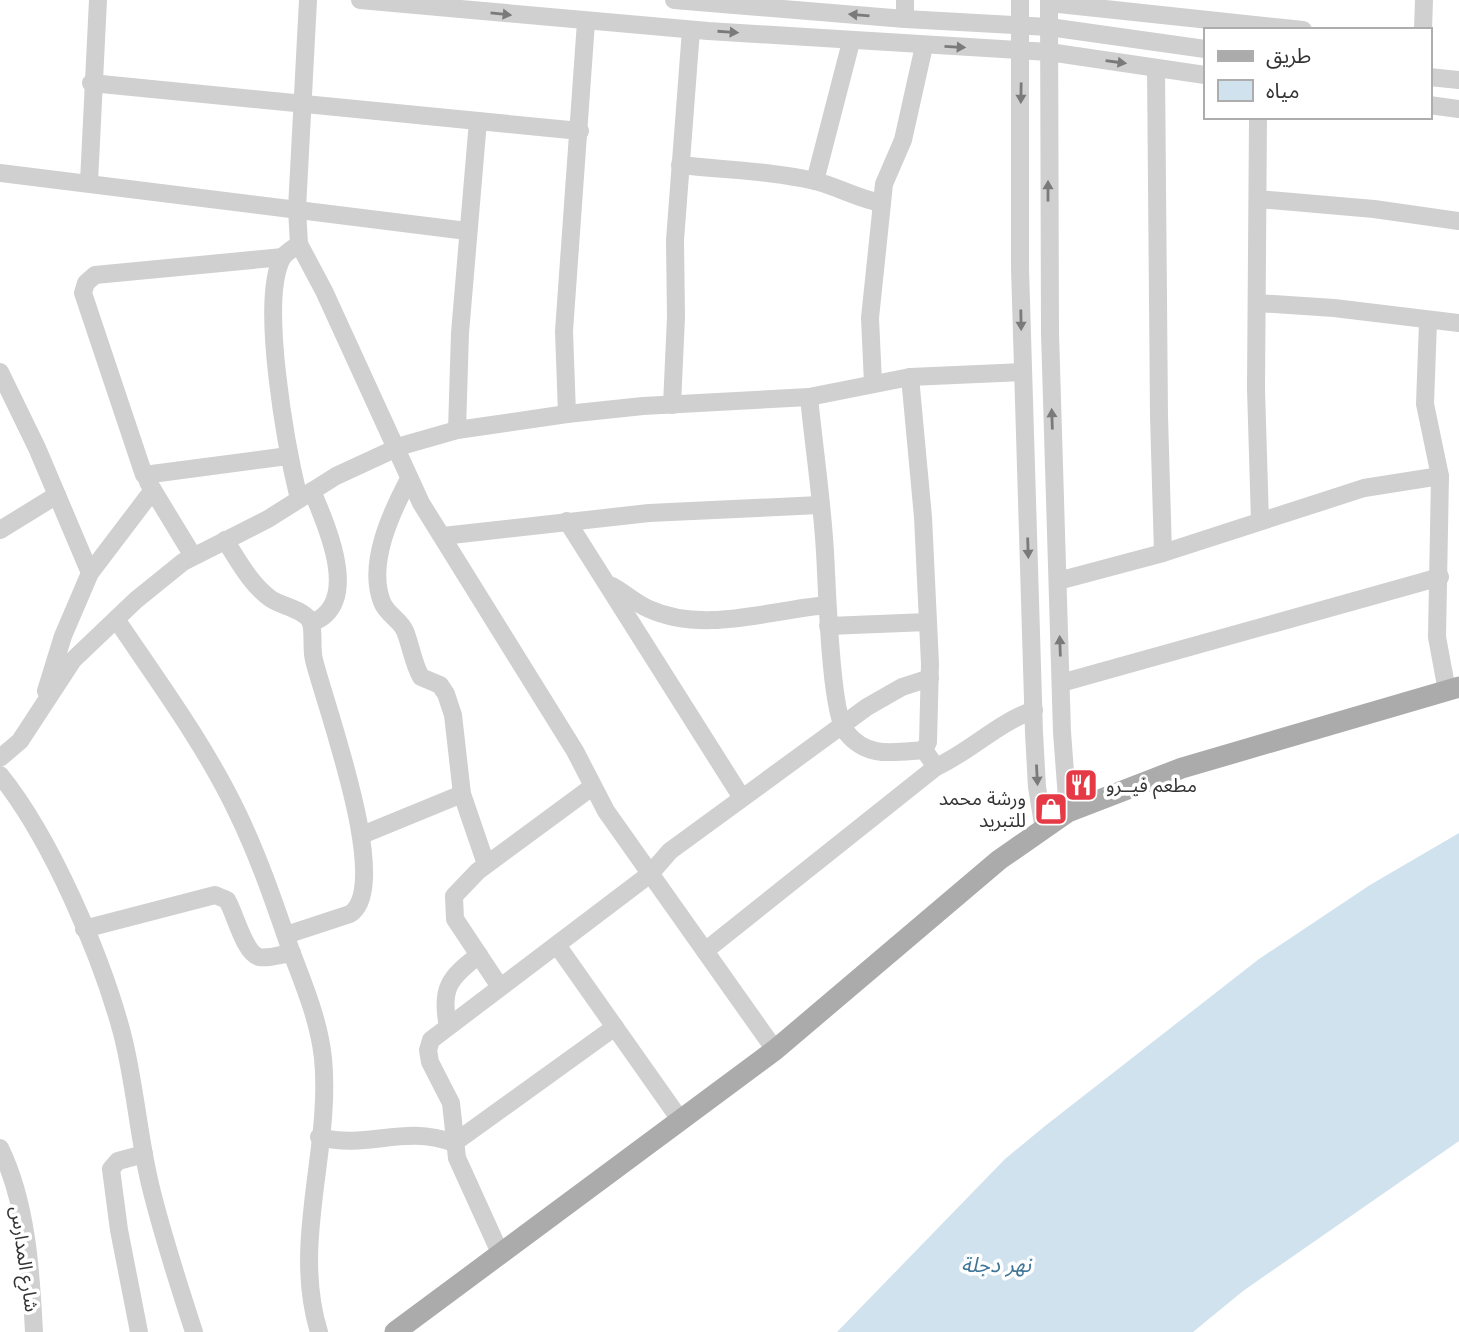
<svg xmlns="http://www.w3.org/2000/svg" width="1459" height="1332" viewBox="0 0 1459 1332" font-family="Poppins,'Noto Sans Arabic',sans-serif">
<style>
.water{fill:#cfe2ee}
.lines{fill:none;stroke-linecap:round;stroke-linejoin:round}
.minor{stroke:#d0d0d0;stroke-width:18}
.major{stroke:#ababab;stroke-width:21}
.oneway{fill:#7a7a7a}
.labels{text-anchor:middle;stroke-width:7;stroke-linejoin:round;paint-order:stroke}
.poi-label{font-size:19px;fill:#333;stroke:#fff;text-anchor:start}
.street-label{font-size:19px;fill:#333;stroke:#fff}
.water-label{font-size:21px;font-style:italic;fill:#3f7597;stroke:#fff}
</style>
<rect width="100%" height="100%" fill="#fff"/>
<polygon class="water" points="1459,833 1459,1141 1243,1291 1193,1332 837,1332 1005,1159 1045,1126 1259,959 1370,885"/>
<g class="lines">
<g class="minor">
<polyline points="360,0 708,31 1049,52 1205,75"/>
<polyline points="674,0 905,19 1049,27 1205,49"/>
<polyline points="1020,0 1020,268 1034,733 1037,787 1044,830"/>
<polyline points="1049,0 1050,333 1062,732 1068,812"/>
<polyline points="1049,3 1303,30"/>
<polyline points="905,19 905,0"/>
<polyline points="1423,30 1424,0"/>
<polyline points="1156,68 1159,416 1163,553"/>
<polyline points="1429,77 1459,80"/>
<polyline points="91,83 580,131"/>
<polyline points="1429,105 1459,109"/>
<polyline points="1258,117 1256,389 1260,521"/>
<path d="M680,165c45,5 92,6 135,16 24,6 43,18 67,22"/>
<polyline points="0,173 467,231"/>
<polyline points="815,181 851,42"/>
<polyline points="89,182 98,0"/>
<polyline points="1258,199 1374,209 1459,221"/>
<polyline points="299,244 324,291 421,503 575,751 606,811 775,1050"/>
<polyline points="283,257 95,275 86,283 83,293 144,475 288,456"/>
<polyline points="1257,303 1334,308 1459,323"/>
<polyline points="1428,322 1425,404 1440,476 1437,637 1447,691"/>
<polyline points="0,372 37,448 90,573"/>
<polyline points="910,377 923,517 930,664 928,742 924,750"/>
<polyline points="873,383 870,318 884,184 903,140 924,46"/>
<path d="M809,397c5,51 13,103 16,155 2,31 5,161 21,180 21,27 48,20 78,18l12,17"/>
<polyline points="672,405 676,317 675,240 691,30"/>
<polyline points="567,414 564,331 586,22"/>
<polyline points="457,430 460,333 478,121"/>
<path d="M409,479c-18,34 -42,85 -27,123 5,13 18,17 23,29 6,15 8,32 16,46l19,8 6,9 7,21 9,79 24,70"/>
<polyline points="148,482 193,556"/>
<path d="M299,499c-12,-49 -40,-197 -17,-241 3,-5 12,-10 17,-14l-2,-35 11,-209"/>
<polyline points="567,521 742,798"/>
<polyline points="0,530 57,495"/>
<polyline points="443,536 649,513 820,505"/>
<path d="M225,540c13,20 26,45 46,59 10,7 36,11 40,24 3,11 0,25 3,37 11,45 79,227 36,254l-64,21"/>
<polyline points="1058,581 1163,553 1364,488 1440,476"/>
<path d="M612,586c13,7 23,17 37,23 55,25 121,1 178,-4"/>
<path d="M116,619c42,62 89,126 121,193 22,45 38,93 54,139 13,34 28,70 32,107 9,91 -32,184 -4,274"/>
<path d="M311,623c52,-18 15,-99 1,-132"/>
<polyline points="828,626 928,622"/>
<polyline points="1061,683 1440,577"/>
<polyline points="46,691 63,636 90,573 153,490"/>
<polyline points="0,758 20,741 73,660 136,600 183,562 268,519 336,476 401,446 457,430 567,414 643,406 809,397 910,377 1023,372"/>
<path d="M0,775c51,63 101,180 122,258 13,50 16,101 28,151 12,50 28,99 44,148"/>
<polyline points="362,835 462,794"/>
<path d="M84,929l131,-34 12,5c8,13 17,53 32,57 10,2 23,-3 33,-4"/>
<polyline points="557,945 681,1121"/>
<path d="M705,951l231,-184c35,-16 61,-44 98,-57"/>
<polyline points="500,987 455,919 454,896 478,871 592,787"/>
<path d="M448,1026c-8,-38 2,-49 31,-71"/>
<path d="M319,1137c51,13 83,-13 135,6l161,-116"/>
<path d="M0,1148c27,55 31,124 34,184"/>
<polyline points="501,1255 457,1158 451,1103 430,1062 428,1050 431,1040 650,874 670,851 867,707 902,687 930,678"/>
<polyline points="139,1332 119,1230 111,1169 118,1161 144,1154"/>
</g>
<polyline class="major" points="395,1332 775,1050 999,860 1068,812 1182,768 1459,687"/>
</g>
<defs><path id="oneway-solid" d="M-6-.8H1V-3.2L6.5 0L1 3.2V.8H-6Z" transform="scale(1.75)"/></defs>
<g class="oneway">
<use href="#oneway-solid" transform="translate(501 14) rotate(6)"/>
<use href="#oneway-solid" transform="translate(859 15) rotate(-175)"/>
<use href="#oneway-solid" transform="translate(728 32) rotate(4)"/>
<use href="#oneway-solid" transform="translate(955 47) rotate(3)"/>
<use href="#oneway-solid" transform="translate(1116 62) rotate(8)"/>
<use href="#oneway-solid" transform="translate(1021 93) rotate(91)"/>
<use href="#oneway-solid" transform="translate(1048 191) rotate(-90)"/>
<use href="#oneway-solid" transform="translate(1021 320) rotate(89)"/>
<use href="#oneway-solid" transform="translate(1052 419) rotate(-92)"/>
<use href="#oneway-solid" transform="translate(1028 548) rotate(88)"/>
<use href="#oneway-solid" transform="translate(1060 646) rotate(-92)"/>
<use href="#oneway-solid" transform="translate(1037 775) rotate(87)"/>
</g>
<defs>
<symbol id="restaurant-square" viewBox="-11 -11 22 22"><rect x="-9" y="-9" width="18" height="18" rx="4" fill="#e63946" stroke="#fff"/><path d="M-5-6h1v4h1v-4h1v4h1v-4h1v5L-1.5 .5V6h-2V.5L-5-1ZM5-6V6H3V1.5H1.5Q1.5-4 5-6Z" fill="#fff"/></symbol>
<symbol id="shop-square" viewBox="-11 -11 22 22"><rect x="-9" y="-9" width="18" height="18" rx="4" fill="#e63946" stroke="#fff"/><path d="M-5-2.5h2.3a2.7 3.5 0 0 1 5.4 0H5L5.5 6h-11ZM-1.5-2.5h3a1.5 2.3 0 0 0-3 0Z" fill="#fff"/></symbol>
</defs>
<g fill-rule="evenodd">
<use href="#restaurant-square" x="1062" y="766" width="38" height="38"/>
<use href="#shop-square" x="1032" y="790" width="38" height="38"/>
</g>
<g class="labels">
<g class="poi-label">
<text x="1106" y="792">مطعم فيــرو</text>
<text x="1026" y="805" text-anchor="end">ورشة محمد<tspan x="1026" dy="22">للتبريد</tspan></text>
</g>
<g class="street-label">
<text transform="translate(25 1259) rotate(82)" y="7">شارع المدارس</text>
</g>
<g class="water-label">
<text x="996" y="1272">نهر دجلة</text>
</g>
</g>
<rect x="1204" y="28" width="228" height="91" fill="#ffffff" stroke="#adadad" stroke-width="2"/>
<rect x="1218" y="51" width="35" height="10" fill="#ababab" stroke="#adadad" stroke-width="2"/>
<text x="1266" y="63" font-size="21" fill="#333333">طريق</text>
<rect x="1218" y="80" width="35" height="21" fill="#cfe2ee" stroke="#adadad" stroke-width="2"/>
<text x="1266" y="98" font-size="21" fill="#333333">مياه</text>
</svg>
